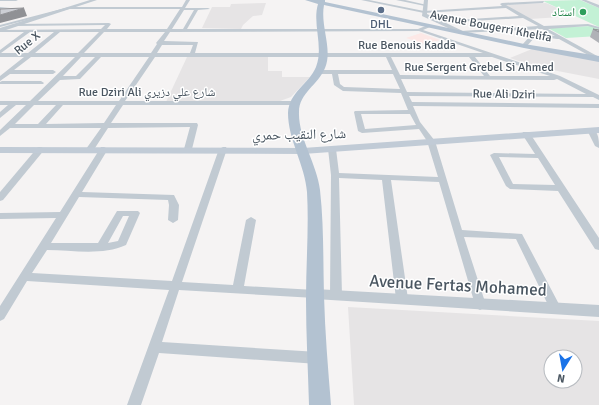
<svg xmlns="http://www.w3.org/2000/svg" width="599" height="405" viewBox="0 0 599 405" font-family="Signika,'Noto Naskh Arabic',sans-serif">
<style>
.education{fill:#e6e4e5;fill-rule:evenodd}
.medical{fill:#fce8e6}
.green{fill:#c3f1d5}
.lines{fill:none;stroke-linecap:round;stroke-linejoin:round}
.minor{fill:#c1cad2;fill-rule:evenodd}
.tertiary{fill:#c1cad2;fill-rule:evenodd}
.secondary{fill:#c1cbd6;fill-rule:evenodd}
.primary{fill:#b3c2d1;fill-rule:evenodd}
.wall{fill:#b0b2b7}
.shaded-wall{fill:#909195}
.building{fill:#cdcfd5;stroke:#909195}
.service-dot{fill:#5c6f8a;stroke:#fff;stroke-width:1.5}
.leisure-dot{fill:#2e9e5b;stroke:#fff;stroke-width:1.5}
.labels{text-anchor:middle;stroke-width:3;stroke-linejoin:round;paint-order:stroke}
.far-leisure-label{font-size:12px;fill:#27864d;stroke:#fff;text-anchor:end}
.far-service-label{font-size:12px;fill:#4e5e75;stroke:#fff}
.far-street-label{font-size:12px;fill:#4a5661;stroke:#fff}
.street-label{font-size:14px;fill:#4a5661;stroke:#fff}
.near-street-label{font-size:17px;fill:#4a5661;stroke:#fff}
</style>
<rect width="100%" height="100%" fill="#f5f3f3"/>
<g class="education">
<polygon points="266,3 262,15 253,16 243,25 241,29 202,28 212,7 230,7 231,4"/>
<polygon points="546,3 576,16 530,19 504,5"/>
<polygon points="532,49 599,61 599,79 537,67 510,58"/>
<polygon points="187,57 268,57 268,71 282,71 282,77 310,77 291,97 280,101 166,102"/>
<path d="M348,307l251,14v84h-245zM551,357h24v24h-24z"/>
</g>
<polygon class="medical" points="421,33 440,40 425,44 406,38"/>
<g class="green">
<polygon points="580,0 599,8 599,27 543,1"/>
<polygon points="592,26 599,29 599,36 566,38 548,28"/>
</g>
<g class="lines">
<g class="minor">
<polygon points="0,0 18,0 16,1 0,1"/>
<path d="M186,0h4l-5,8h23l2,1 -12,1 -11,19h231l10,-4 2,2 -7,3 137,46 39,19v5l-6,-3 -184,-1 3,6 187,2v4l-186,-2 7,16 15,19 27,89 60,4 39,74 -2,3 -4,2 -4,-2 -35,-72 -52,-2 22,68 -2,3 -4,2 -4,-2 -37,-126 -48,-2 17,119 -2,3 -4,2 -4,-2 -2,-3 -14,-119 -43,-2 3,117 -2,3 -4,1 -4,-1 -2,-3 1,-120 -3,-26 1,-2h3l4,2 3,24 99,4 -11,-36 -8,-12 -57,4 -4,-2 -4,-19 1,-1 53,-1 -7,-17 -58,-2 -9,-6 -2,-11h-14l-3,-2 3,-2h74l-6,-13h-231l-30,44h170l3,2 -3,2h-172l-12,18h86l1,2 -6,24 -4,2 -4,-2 6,-22 -82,1 -15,23h-3l-4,-2 15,-21h-91l-10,8v-6l26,-25h-10l-16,13v-6l8,-7h-8v-4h30l45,-44h-44l-17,13h39l3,2 -3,2h-43l-10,7v-5l24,-19h-24v-7l24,-18h-24v-2l101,-1 4,-4 -88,1 -2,-1 2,-1 92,-1 2,1 -4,5h60l13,-20h-111l-69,18v-2l69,-18h113zM184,10h10l-11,19h-11zM419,31l64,22h-288l3,-11 -34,-1 6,-9zM30,32h24l-26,21h-27zM60,32h39l-21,21h-43zM104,32h61l-9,11 1,1 -6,9h-67zM162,45h31l-3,8h-33zM81,57h14l-19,19h-13zM101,57h48l-30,44h-81l22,-21 20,-1zM391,57h78l15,19 -84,-1zM475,57h17l58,19h-60zM338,74h55l7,15 -56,-2 -4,-3zM401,79l153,1 3,-1 29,15 -179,-2zM34,105h22l-18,19h-23zM63,105h53l-12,18 -58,1zM361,114h49l6,11 -51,4z"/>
<polygon points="361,0 369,0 424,11 502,6 500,4 502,3 544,1 543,3 506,5 544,26 588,24 599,27 599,29 588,26 548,29 599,57 599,61 559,39 557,39 536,36 526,47 522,47 522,45 531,35 518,33 518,31 555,36 542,29 461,33 459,32 461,31 538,26 523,18 438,23 436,22 438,21 519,16 506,8 424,13"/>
<polygon points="396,0 405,0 427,5 425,6"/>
<polygon points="581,0 586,0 599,5 599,8"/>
<polygon points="0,7 10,8 0,9"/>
<polygon points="41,81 44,83 43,84 0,84 0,82 2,81"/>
<path d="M588,128h3c8,3 8,13 8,20l-4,-2 -8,-16z"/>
<path d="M523,132h6l70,106v12l-4,-1 -37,-58 -48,-2 -4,-3 -16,-31 4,-2 41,1 -13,-20zM499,157l39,1 17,27 -42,-1z"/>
<polygon points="38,147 41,147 45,149 3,200 0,201 0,192"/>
<path d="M101,147h3l4,2 -26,43 92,3 5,10 -1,15 -5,3 -5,-3 1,-15 -1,-5 -89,-3 -28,46h47l19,-32h21l2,2 -14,32c-24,11 -54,5 -79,5l-15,23 140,8 47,-132 4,-2h3l1,2 -45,133 51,3 13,-65 5,-3 5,3 -12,66 71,4 4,1 2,3 -2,3 -4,1 -136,-8 -17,52 156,10 5,2 1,4 -1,4 -5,2 -159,-11 -18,52h-14l42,-115 -142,-9 -23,38 -4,2v-15l56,-88 -56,1v-6l60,-1zM123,216h6l-11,25 -10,2z"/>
</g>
<g class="tertiary">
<polygon points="90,0 97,0 0,32 0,28"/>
<polygon points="424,0 428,0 427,14 465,32 465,34 461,34 422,16"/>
<polygon points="315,289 599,305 599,317 315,299 310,298 308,294 310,290"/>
</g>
<polygon class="secondary" points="599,127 599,133 303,154 0,153 0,147 303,148"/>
<path class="primary" d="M305,0h20v2l199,42 75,12v6l-75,-14 -200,-43c-4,21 9,44 1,63 -7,17 -26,25 -26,44 -1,25 18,52 21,78 4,35 3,71 4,106 1,36 4,73 7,109h-22c-1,-35 -3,-71 -3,-106 0,-36 3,-71 1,-107 -2,-27 -19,-52 -19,-79 1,-21 21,-29 28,-46 8,-20 -4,-43 2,-63z"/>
</g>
<polygon class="wall" points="593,29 599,30 599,43 590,37"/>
<polygon class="shaded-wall" points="24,8 27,16 0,23 0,15"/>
<g class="building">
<polygon points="24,8 0,15 0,9"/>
<polygon points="593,29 599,30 599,32"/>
</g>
<circle class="service-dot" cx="381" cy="10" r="4"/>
<circle class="leisure-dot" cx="583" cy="12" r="4"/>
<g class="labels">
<g class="far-leisure-label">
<text x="575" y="16">استاد</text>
</g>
<g class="far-service-label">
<text x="381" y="28">DHL</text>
</g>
<g class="far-street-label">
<text transform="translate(491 26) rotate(11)" y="4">Avenue Bougerri Khelifa</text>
<text transform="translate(27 43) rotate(-39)" y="4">Rue X</text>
<text x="407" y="49">Rue Benouis Kadda</text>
<text x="479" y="71">Rue Sergent Grebel Si Ahmed</text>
<text x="147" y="96">Rue Dziri Ali شارع علي دزيري</text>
<text transform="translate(504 94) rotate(1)" y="4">Rue Ali Dziri</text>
</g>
<g class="street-label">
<text transform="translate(299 134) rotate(-1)" y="5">شارع النقيب حمري</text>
</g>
<g class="near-street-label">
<text transform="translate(458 285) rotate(3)" y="6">Avenue Fertas Mohamed</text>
</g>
</g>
<g transform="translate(563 369) rotate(191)"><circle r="19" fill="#ffffff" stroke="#b7bbc0"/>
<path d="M0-3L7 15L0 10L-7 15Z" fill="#1a73e8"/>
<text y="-6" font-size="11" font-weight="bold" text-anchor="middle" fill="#4a5661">N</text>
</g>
</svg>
